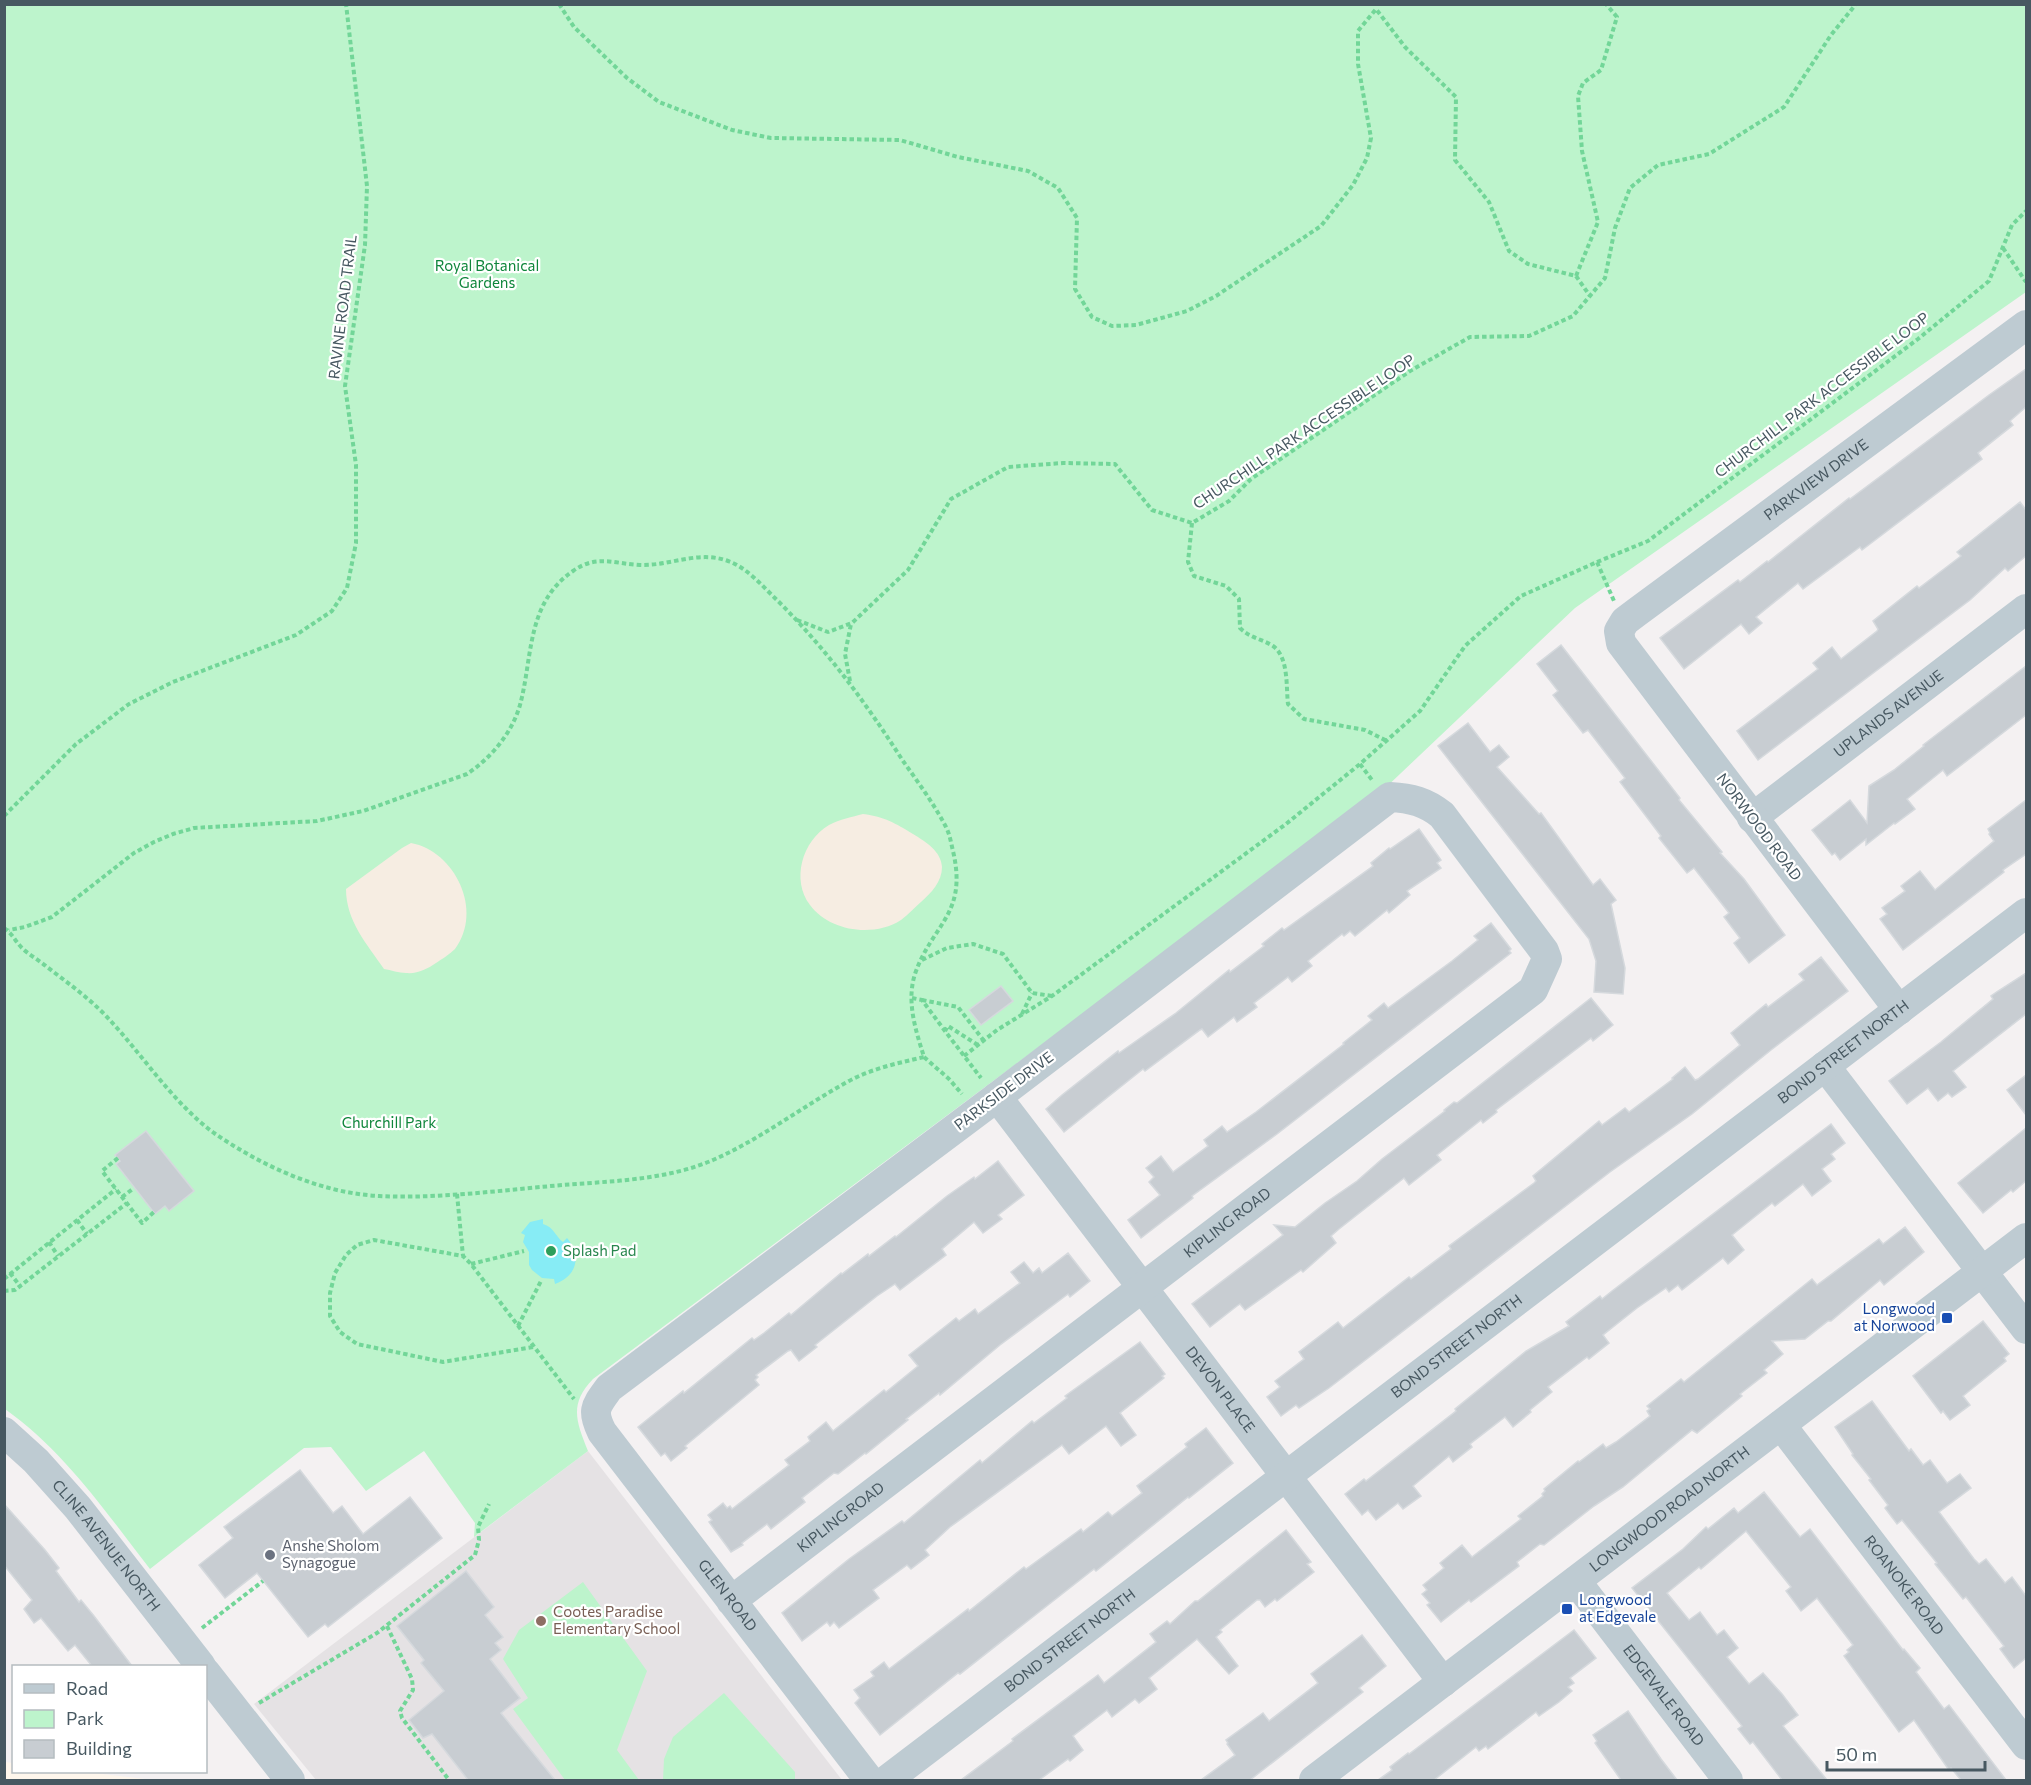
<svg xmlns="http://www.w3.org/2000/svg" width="2031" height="1785" viewBox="0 0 2031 1785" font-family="Commissioner,sans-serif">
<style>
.commercial{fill:#fef6ec}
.education{fill:#e5e2e4}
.green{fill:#bdf4cc}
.sand{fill:#f6ede2}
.water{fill:#87ecf5}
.building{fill:#c8cdd2;stroke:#d5d9dd;stroke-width:1.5}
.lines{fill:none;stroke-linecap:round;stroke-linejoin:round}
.path{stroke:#72d698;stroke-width:4;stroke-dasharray:4.5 3;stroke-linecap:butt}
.minor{stroke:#becbd2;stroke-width:30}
.leisure-dot{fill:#2e9e5b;stroke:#fff;stroke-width:2}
.transit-dot{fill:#1a4fb4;stroke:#fff;stroke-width:2}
.worship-dot{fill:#6b7280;stroke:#fff;stroke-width:2}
.education-dot{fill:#8d6e63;stroke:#fff;stroke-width:2}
.labels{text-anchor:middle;stroke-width:4.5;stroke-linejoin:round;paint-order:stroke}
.park-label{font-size:15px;fill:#0f863b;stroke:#fff}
.street-label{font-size:15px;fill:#475861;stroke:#fff}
.leisure-label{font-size:15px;fill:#27864d;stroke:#fff;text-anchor:start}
.transit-label{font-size:15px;fill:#164399;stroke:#fff;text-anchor:end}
.worship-label{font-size:15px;fill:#5b616d;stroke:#fff;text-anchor:start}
.education-label{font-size:15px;fill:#785e54;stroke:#fff;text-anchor:start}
</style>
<rect width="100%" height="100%" fill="#f4f1f2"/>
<polygon class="commercial" points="5,1762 13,1763 14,1772 85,1772 145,1779 145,1780 5,1780"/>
<polygon class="education" points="588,1451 842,1780 316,1780 254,1704"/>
<g class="green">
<path d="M5,5h2021v287l-451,316 -194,184 -788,587c-24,25 -17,42 -5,72l-114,86 1,-14 -51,-72 -58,40 -35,-44 -27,1 -154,121c-45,-58 -85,-117 -145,-160z"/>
<polygon points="583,1582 647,1671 617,1750 639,1780 565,1780 513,1709 528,1698 503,1659 519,1630"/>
<polygon points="724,1693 795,1772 795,1780 663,1780 664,1759 673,1737"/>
</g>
<g class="sand">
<path d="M863,814c22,3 32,9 50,20 13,8 28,17 29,33 0,15 -11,26 -21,35 -6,5 -13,13 -20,18 -28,18 -72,11 -91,-15 -19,-25 -8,-64 19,-80 11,-6 23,-8 34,-11z"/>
<path d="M411,843c44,8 73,68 44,106 -5,5 -13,10 -19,14 -9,6 -18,11 -30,10 -7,0 -15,-3 -22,-4 -17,-25 -38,-48 -38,-80l56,-41z"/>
</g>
<path class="water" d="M543,1219v5c11,3 12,12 20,18l4,-4c15,18 10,38 -12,46l-1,-5 -12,-1 -10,-8 -3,-5v-13l-6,-10 2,-7 -4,-2 9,-11z"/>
<g class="building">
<polygon points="2026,369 2026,407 2010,421 2013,425 1978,453 1982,459 1862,550 1860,547 1803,589 1798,583 1756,617 1762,623 1749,634 1741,624 1684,669 1660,638 1738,580 1740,582 1767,561 1768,562 1849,498 1850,499 1989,395"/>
<polygon points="2020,502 2026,510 2026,556 2008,571 2005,568 1970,600 1758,760 1737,731 1818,669 1813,663 1832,647 1841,659 1877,631 1878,629 1873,621 1917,586 1919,588 1961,556 1957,552"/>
<polygon points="1561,645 1680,798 1679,800 1722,852 1720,853 1744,879 1785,935 1749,963 1734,943 1740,938 1724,917 1729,913 1694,868 1687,873 1659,838 1661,836 1620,782 1625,778 1588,730 1583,733 1553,695 1558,691 1537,664"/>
<polygon points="2026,666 2026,715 1947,776 1943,770 1907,799 1915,809 1895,824 1894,823 1866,845 1866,839 1840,860 1835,853 1832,855 1812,830 1850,800 1867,823 1869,786 1894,770 1924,746 1923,745"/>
<polygon points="1468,723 1490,752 1499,745 1509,757 1497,767 1539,814 1541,813 1593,885 1600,879 1616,900 1611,904 1625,968 1623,994 1594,992 1596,961 1589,939 1438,746"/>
<polygon points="2026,800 2026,854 2003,870 2004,872 1903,950 1880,919 1887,914 1882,908 1905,891 1901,886 1920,871 1935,890 1994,841 1989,834 1990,833 1988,829"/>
<polygon points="1419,829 1441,860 1437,863 1441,868 1407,891 1410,895 1389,913 1387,910 1355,936 1350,931 1344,936 1342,934 1308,961 1312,966 1292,982 1288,977 1254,1003 1257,1007 1237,1022 1234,1017 1208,1037 1202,1029 1200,1030 1145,1071 1143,1069 1064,1132 1046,1109 1062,1095 1118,1051 1119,1053 1176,1013 1229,970 1230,972 1264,946 1262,944 1282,928 1284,930 1373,866 1371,863 1389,848 1390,849"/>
<polygon points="1491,923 1511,949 1509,951 1511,953 1277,1134 1192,1196 1193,1198 1141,1238 1128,1220 1160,1195 1149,1182 1154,1177 1146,1168 1161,1156 1173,1172 1208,1146 1204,1140 1222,1126 1227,1132 1256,1112 1344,1044 1343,1043 1372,1020 1368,1016 1384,1003 1388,1008 1452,961 1478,940 1474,936"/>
<polygon points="1821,957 1848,991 1771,1050 1692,1114 1610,1172 1329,1388 1299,1408 1296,1405 1281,1416 1267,1397 1280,1387 1275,1381 1304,1359 1299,1352 1338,1322 1343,1328 1409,1277 1411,1279 1451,1249 1449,1246 1534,1183 1536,1181 1533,1176 1599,1121 1602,1125 1625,1108 1629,1112 1673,1079 1672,1078 1685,1067 1695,1080 1698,1079 1740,1045 1731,1033 1766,1004 1768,1007 1804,980 1799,974"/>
<polygon points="2026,973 2026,1014 1953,1071 1966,1087 1952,1097 1948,1093 1938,1101 1928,1088 1907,1104 1889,1081 1941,1042 1993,999 1991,996 1998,991"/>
<polygon points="1001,986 1013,1001 981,1025 969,1010"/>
<polygon points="1591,998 1613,1025 1593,1041 1591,1038 1496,1110 1497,1112 1483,1123 1481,1120 1437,1155 1441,1160 1409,1185 1404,1178 1339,1229 1331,1236 1336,1243 1303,1272 1301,1270 1245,1310 1240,1304 1237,1306 1210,1327 1192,1304 1283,1235 1274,1225 1295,1227 1325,1203 1357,1181 1382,1159 1445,1111 1444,1110 1454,1102 1457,1103"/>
<polygon points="2026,1075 2026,1115 2007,1090"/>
<polygon points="1831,1124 1845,1143 1831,1154 1835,1159 1822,1169 1831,1181 1812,1196 1803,1184 1775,1206 1772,1203 1732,1235 1744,1250 1728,1264 1723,1258 1682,1290 1678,1285 1669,1292 1666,1288 1637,1308 1603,1335 1609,1343 1589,1359 1587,1357 1548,1387 1552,1392 1530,1410 1531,1412 1513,1427 1505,1417 1470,1444 1472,1447 1453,1462 1449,1456 1413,1486 1421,1496 1403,1509 1398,1503 1376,1520 1368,1510 1362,1515 1345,1494 1364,1479 1366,1481 1456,1411 1455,1409 1526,1351 1569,1326 1566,1322 1600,1296 1602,1299 1612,1291"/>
<polygon points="2026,1128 2026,1181 2013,1192 2011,1190 1983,1213 1958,1183"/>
<polygon points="146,1131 194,1191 169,1211 165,1206 155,1214 116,1164 120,1161 115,1155"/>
<polygon points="998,1161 1024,1195 998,1215 1002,1219 983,1233 974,1222 942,1249 946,1255 900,1290 895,1284 877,1296 815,1345 817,1347 799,1361 791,1350 788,1351 756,1375 758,1377 755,1380 759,1385 685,1446 687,1448 671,1461 665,1453 661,1456 638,1427 683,1391 684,1393 752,1338 754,1340 764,1333 789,1313 791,1315 841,1273 842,1274 868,1254 869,1256 895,1236 896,1237 947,1196 974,1177 975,1179"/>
<polygon points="1905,1227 1924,1252 1884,1285 1880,1280 1831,1321 1828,1321 1805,1339 1772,1341 1783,1354 1764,1370 1767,1373 1740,1394 1742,1396 1697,1433 1692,1430 1623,1487 1594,1506 1544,1545 1540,1544 1517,1562 1519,1566 1471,1602 1469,1600 1441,1622 1427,1605 1430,1603 1422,1594 1427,1590 1423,1585 1444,1568 1440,1563 1462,1545 1472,1557 1521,1519 1518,1516 1543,1496 1542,1494 1545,1491 1544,1489 1578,1461 1579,1462 1603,1444 1606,1448 1616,1442 1650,1416 1647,1411 1650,1409 1647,1406 1681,1379 1684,1382 1812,1279 1817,1285 1879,1239 1883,1244"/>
<polygon points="1068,1253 1090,1281 1070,1297 1068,1294 1000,1345 940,1395 939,1393 906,1419 908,1420 866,1454 865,1453 838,1474 834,1473 802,1498 805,1502 771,1529 767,1524 742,1543 743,1545 731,1552 709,1522 712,1520 708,1515 723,1503 727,1508 730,1506 732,1509 789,1465 785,1460 810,1441 808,1437 826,1422 833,1431 884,1390 886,1392 918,1366 909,1355 956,1318 959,1321 975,1309 978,1314 1020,1283 1011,1272 1024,1262 1033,1273 1039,1268 1042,1273"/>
<polygon points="1983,1321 2009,1354 2004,1358 2006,1361 1963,1396 1970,1405 1950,1420 1943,1411 1941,1413 1913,1376"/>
<polygon points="1140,1342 1165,1374 1162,1376 1164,1378 1120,1413 1136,1435 1121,1446 1106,1426 1069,1454 1062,1445 950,1527 925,1550 929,1555 911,1569 907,1565 873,1590 879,1598 839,1628 834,1622 830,1626 827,1622 802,1641 782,1613 849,1559 902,1521 904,1523 980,1460 982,1463 1032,1421 1034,1423 1067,1398 1065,1396"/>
<polygon points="1872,1401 1909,1451 1911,1449 1923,1465 1930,1460 1947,1483 1960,1474 1971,1488 1939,1512 1974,1559 1979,1564 1986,1559 2005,1583 2012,1577 2026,1596 2026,1658 2014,1668 2000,1649 2004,1646 1966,1597 1963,1599 1935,1564 1937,1563 1902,1520 1897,1524 1885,1508 1888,1505 1869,1480 1871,1479 1852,1455 1853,1454 1835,1427"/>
<polygon points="1206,1428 1233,1463 1189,1498 1188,1497 1096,1571 1094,1569 960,1674 958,1673 880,1735 855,1703 860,1698 854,1690 874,1676 871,1672 884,1662 889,1669 968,1609 969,1611 1024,1567 1026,1569 1081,1529 1083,1532 1108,1512 1112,1516 1142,1493 1137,1486 1187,1447 1185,1444"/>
<polygon points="300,1470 333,1513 342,1506 363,1534 410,1497 442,1538 328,1627 325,1624 308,1637 257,1573 225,1598 199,1565 233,1538 224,1527"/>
<polygon points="1764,1492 1800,1537 1810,1529 1903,1650 1904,1649 1920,1668 1916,1672 1944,1709 1949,1705 2006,1780 1961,1780 1951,1768 1949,1770 1914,1720 1899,1732 1844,1656 1849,1652 1847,1650 1853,1645 1817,1598 1801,1611 1786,1591 1791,1587 1746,1531 1701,1569 1699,1567 1667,1593 1689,1620 1700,1612 1717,1635 1724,1630 1738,1648 1727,1657 1749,1684 1763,1673 1782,1694 1798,1715 1783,1726 1827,1780 1782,1780 1753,1742 1750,1744 1738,1729 1742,1726 1632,1588 1683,1549 1706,1527 1708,1529 1734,1508 1738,1513"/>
<polygon points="4,1504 45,1550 59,1568 56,1571 79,1602 81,1600 94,1616 132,1666 92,1666 75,1645 68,1651 41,1618 34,1623 24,1609 32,1600 4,1565"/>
<polygon points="1286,1530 1311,1562 1307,1564 1314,1572 1277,1601 1275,1599 1265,1607 1260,1600 1257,1600 1220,1630 1222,1632 1216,1637 1238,1666 1229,1674 1197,1639 1149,1678 1157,1689 1139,1703 1135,1699 1112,1717 1107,1710 1073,1736 1083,1750 1070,1761 1068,1759 1039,1780 961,1780 1013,1741 1012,1739 1098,1675 1104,1683 1156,1642 1150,1634 1167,1621 1170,1624 1195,1601 1198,1601"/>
<polygon points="466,1571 494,1607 485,1615 503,1637 495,1643 501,1650 490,1659 520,1698 501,1713 555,1780 468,1780 432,1734 423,1738 409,1720 444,1691 421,1663 424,1660 397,1626"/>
<polygon points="1574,1630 1596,1658 1570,1678 1574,1683 1568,1687 1572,1691 1559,1702 1539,1716 1536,1712 1488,1749 1486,1746 1479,1751 1476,1747 1434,1780 1378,1780 1392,1770 1390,1767 1408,1753 1409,1754"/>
<polygon points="1362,1635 1386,1666 1359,1688 1363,1692 1250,1780 1201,1780 1235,1755 1227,1744 1228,1743 1226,1740 1263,1713 1269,1721 1318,1683 1311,1674"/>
<polygon points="1628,1711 1661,1759 1677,1780 1621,1780 1595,1743 1597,1741 1593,1735"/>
</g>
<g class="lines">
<g class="path">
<polyline points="559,4 574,27 627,78 659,102 732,130 771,138 900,140 958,157 1028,171 1058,188 1077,218 1075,289 1092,317 1112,326 1136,325 1187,311 1216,296 1321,226 1353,185 1367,158 1371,138 1358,64 1358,31 1376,9 1405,47 1456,97 1455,160 1489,202 1509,251 1528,264 1576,276 1598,222 1582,151 1578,96 1583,83 1601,70 1617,17 1606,4"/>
<polyline points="2003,248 2026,282"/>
<polyline points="1576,276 1590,296"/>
<path d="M1192,523l-4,39 6,14 32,10 13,13 1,29c10,10 22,11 33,18 16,11 13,42 15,58l16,15 61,11 22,11"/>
<polyline points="1597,562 1648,541 1918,339 1989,281 2012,225 2026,211"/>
<polyline points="797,620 828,632 852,623 908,570 951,499 1008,467 1063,463 1115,464 1152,510 1192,523 1229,501 1251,479 1410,371 1470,337 1529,336 1573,316 1605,278 1615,228 1630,188 1658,165 1709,154 1784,107 1831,35 1856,4"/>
<polyline points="850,681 845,654 851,624"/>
<polyline points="1360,764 1372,780"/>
<polyline points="4,816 76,744 129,704 173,682 296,635 332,611 347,588 356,543 356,465 345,386 365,245 367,186 346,4"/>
<path d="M4,928c8,5 11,13 18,20 7,7 17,12 25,19 21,16 42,31 60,50 35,37 66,86 107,116 48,33 106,60 165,63 61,3 123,-6 184,-11 50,-4 104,-5 150,-25 48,-21 90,-54 136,-79 24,-13 50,-18 75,-24 -8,-26 -18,-55 -9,-83 17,-50 53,-59 38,-123 -2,-8 -3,-16 -7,-24 -12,-23 -28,-45 -43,-66 -37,-58 -76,-111 -125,-160 -15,-14 -30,-33 -50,-40 -30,-11 -58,5 -88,4 -25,-1 -43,-11 -67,6 -47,32 -40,86 -53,134 -8,28 -29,53 -53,69l-104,37 -46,10 -123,7 -21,6 -19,8 -20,11 -82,64 -27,10 -16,3"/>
<polyline points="922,960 947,948 973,944 1003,954 1032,993 1052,996"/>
<polyline points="912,998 922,1000 945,1031"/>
<polyline points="922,1000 958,1007 984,1041"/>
<polyline points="1022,1014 1032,993"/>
<polyline points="978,1045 948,1026 945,1031 981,1078"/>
<polyline points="964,1056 997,1030 1052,996 1286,824 1360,764 1420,711 1465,646 1521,596 1597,562 1614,601"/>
<polyline points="924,1057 949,1079 962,1094"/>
<polyline points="118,1158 102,1171 142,1223 154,1212"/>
<polyline points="457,1194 463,1256"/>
<polyline points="122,1197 134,1188"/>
<polyline points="77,1220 87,1234"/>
<polyline points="49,1242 58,1256"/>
<polyline points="471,1264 524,1251"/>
<polyline points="10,1273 20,1286"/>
<polyline points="4,1279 116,1189"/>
<polyline points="4,1291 15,1290 127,1203"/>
<polyline points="518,1326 541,1281"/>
<polyline points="533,1347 443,1362 357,1344 340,1332 330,1316 330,1293 335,1273 346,1255 357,1245 374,1240 463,1256 471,1264 574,1399"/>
<polyline points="387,1626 412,1679 413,1690 400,1711 402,1718 449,1780"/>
<polyline points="202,1628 263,1581"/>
<polyline points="259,1703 377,1633 475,1555 479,1540 478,1527 489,1504"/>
</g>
<g class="minor">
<path id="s1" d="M1752,818l274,-209"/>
<path id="s2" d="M1899,1010l-278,-367 -2,-12 6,-10 12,-9 389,-287"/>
<polyline points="1825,1066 2026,1329"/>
<path id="s3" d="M997,1097l446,585"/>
<path id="s4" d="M1781,1425l245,320"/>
<path id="s5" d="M4,1432l32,29 42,47 123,158"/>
<path id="s6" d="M1576,1581l152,199"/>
<path id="s7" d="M731,1601l802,-611 14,-31 -3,-8 -102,-136c-16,-13 -31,-17 -52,-18l-393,300 -388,291c-13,18 -18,22 -7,44l267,348"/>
<polyline points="206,1673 290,1780"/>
<path id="s8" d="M887,1780l1139,-867"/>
<path id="s9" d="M1314,1780l712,-542"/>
</g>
</g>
<circle class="leisure-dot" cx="551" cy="1251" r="6"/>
<g class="transit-dot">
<rect x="1941" y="1312" width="12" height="12" rx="3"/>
<rect x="1561" y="1603" width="12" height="12" rx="3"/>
</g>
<circle class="worship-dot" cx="270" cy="1555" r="6"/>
<circle class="education-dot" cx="541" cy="1621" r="6"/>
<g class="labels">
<g class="park-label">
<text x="487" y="271">Royal Botanical<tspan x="487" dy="17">Gardens</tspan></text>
<text x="389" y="1128">Churchill Park</text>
</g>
<g class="street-label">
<text transform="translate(343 307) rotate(-83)" y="5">RAVINE ROAD TRAIL</text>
<text transform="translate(1822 395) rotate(-37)" y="5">CHURCHILL PARK ACCESSIBLE LOOP</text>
<text transform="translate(1304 432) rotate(-34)" y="5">CHURCHILL PARK ACCESSIBLE LOOP</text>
<text dy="5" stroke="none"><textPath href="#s2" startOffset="722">PARKVIEW DRIVE</textPath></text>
<text dy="5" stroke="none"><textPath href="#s1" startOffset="172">UPLANDS AVENUE</textPath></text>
<text transform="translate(1759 827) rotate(53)" y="5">NORWOOD ROAD</text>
<text dy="5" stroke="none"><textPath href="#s8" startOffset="1202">BOND STREET NORTH</textPath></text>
<text transform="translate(1004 1091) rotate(-37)" y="5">PARKSIDE DRIVE</text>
<text dy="5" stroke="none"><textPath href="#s7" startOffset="624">KIPLING ROAD</textPath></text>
<text dy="5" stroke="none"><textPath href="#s8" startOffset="716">BOND STREET NORTH</textPath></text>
<text dy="5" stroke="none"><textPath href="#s3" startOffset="368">DEVON PLACE</textPath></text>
<text dy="5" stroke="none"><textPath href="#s9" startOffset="447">LONGWOOD ROAD NORTH</textPath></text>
<text dy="5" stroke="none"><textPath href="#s7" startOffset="138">KIPLING ROAD</textPath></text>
<text dy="5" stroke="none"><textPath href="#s5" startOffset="153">CLINE AVENUE NORTH</textPath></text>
<text dy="5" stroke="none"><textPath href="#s4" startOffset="202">ROANOKE ROAD</textPath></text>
<text dy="5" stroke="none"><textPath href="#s7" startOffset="2511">GLEN ROAD</textPath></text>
<text dy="5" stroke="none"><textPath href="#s8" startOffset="230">BOND STREET NORTH</textPath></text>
<text dy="5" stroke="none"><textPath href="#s6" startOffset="144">EDGEVALE ROAD</textPath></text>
</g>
<g class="leisure-label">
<text x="563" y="1256">Splash Pad</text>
</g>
<g class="transit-label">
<text x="1935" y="1314">Longwood<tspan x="1935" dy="17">at Norwood</tspan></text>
<text x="1579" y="1605" text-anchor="start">Longwood<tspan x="1579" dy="17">at Edgevale</tspan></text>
</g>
<g class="worship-label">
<text x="282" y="1551">Anshe Sholom<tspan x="282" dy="17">Synagogue</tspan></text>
</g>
<g class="education-label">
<text x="553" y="1617">Cootes Paradise<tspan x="553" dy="17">Elementary School</tspan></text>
</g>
</g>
<rect width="2031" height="1785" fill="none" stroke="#475861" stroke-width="12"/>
<rect x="12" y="1665" width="195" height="108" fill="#ffffff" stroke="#b5bcc0" stroke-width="1.5"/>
<rect x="24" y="1684" width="30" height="9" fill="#becbd2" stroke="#b5bcc0" stroke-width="1.5"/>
<text x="66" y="1695" font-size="18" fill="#475861">Road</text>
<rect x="24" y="1710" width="30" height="18" fill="#bdf4cc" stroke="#b5bcc0" stroke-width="1.5"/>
<text x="66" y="1725" font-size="18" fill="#475861">Park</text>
<rect x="24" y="1740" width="30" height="18" fill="#c8cdd2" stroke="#b5bcc0" stroke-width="1.5"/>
<text x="66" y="1755" font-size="18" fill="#475861">Building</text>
<path d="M1827 1761v9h158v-9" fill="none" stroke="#475861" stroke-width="3"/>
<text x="1836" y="1761" font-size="18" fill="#475861" stroke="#ffffff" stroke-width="4.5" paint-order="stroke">50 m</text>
</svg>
